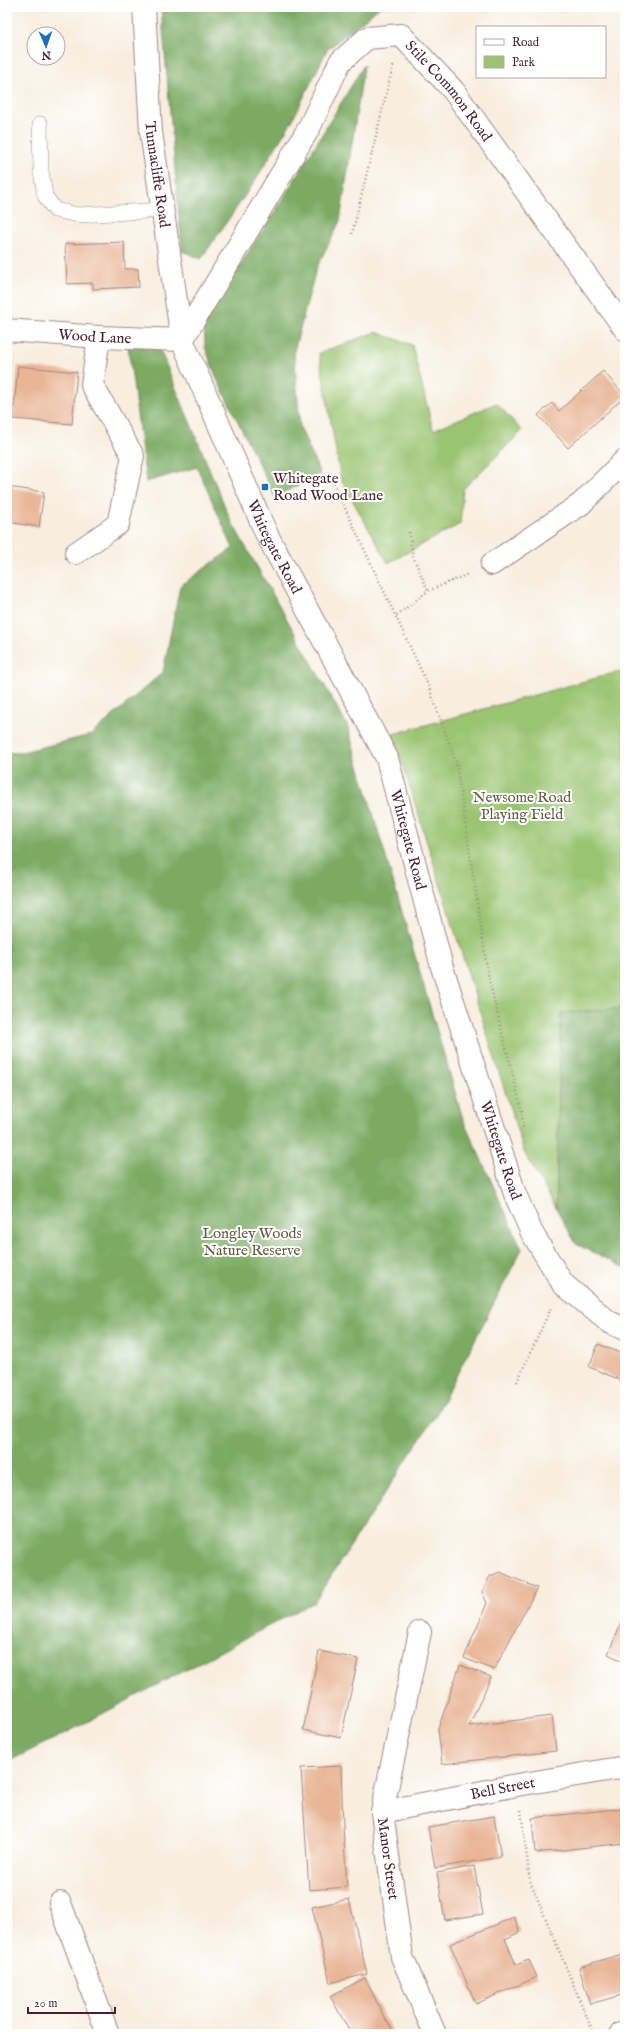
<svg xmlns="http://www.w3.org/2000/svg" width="632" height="2041" viewBox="0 0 632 2041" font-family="'IM FELL English',serif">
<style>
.green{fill:#9ac471;stroke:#72724e}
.forest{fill:#7baa63;stroke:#626447}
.building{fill:#e9b596}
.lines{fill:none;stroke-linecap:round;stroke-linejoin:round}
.lane-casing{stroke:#a18685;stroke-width:16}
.street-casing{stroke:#a18685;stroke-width:24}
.path{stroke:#a18685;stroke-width:2.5;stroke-dasharray:1 3;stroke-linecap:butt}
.lane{stroke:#fff;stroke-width:15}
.street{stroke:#fff;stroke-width:22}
.poi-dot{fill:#1f6fb2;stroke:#fff;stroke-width:1.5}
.labels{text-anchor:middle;stroke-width:4;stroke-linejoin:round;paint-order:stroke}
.street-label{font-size:15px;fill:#4a1f2b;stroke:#fff}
.poi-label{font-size:15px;fill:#4a1f2b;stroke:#fff;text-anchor:start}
.park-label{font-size:15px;fill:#665944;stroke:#fff}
</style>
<rect width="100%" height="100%" fill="#fff"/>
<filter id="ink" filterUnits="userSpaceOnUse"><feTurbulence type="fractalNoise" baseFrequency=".025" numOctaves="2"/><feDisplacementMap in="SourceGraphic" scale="8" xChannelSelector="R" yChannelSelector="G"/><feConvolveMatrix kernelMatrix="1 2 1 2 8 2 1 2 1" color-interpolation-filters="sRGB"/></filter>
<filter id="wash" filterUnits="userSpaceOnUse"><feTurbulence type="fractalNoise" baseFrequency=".012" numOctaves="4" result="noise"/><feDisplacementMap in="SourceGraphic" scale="16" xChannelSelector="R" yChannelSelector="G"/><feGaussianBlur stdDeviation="0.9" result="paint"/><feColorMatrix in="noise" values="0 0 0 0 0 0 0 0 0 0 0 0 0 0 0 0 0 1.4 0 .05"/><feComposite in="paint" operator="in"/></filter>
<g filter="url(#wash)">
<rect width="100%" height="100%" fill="#f8eedf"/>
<g class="green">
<polygon points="376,332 412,345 433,430 497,403 522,431 463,489 460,524 388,563 341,480 319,353"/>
<polygon points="625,670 625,1008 561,1013 556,1208 524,1152 393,734"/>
</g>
<g class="forest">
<polygon points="161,7 380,7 327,50 292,121 251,187 201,259 182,251"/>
<polygon points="364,65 340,221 316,269 294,351 300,427 320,474 275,497 217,379 205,347 204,319 278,207"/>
<polygon points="158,345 230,519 347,725 463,1119 522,1249 437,1413 314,1602 68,1732 7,1762 7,752 18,753 91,735 163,672 180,586 233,548 197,467 146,482 128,346"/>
<polygon points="625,1008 625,1268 576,1244 556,1208 561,1013"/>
</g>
<g id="blocks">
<g class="building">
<polygon points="124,242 125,269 138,269 139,287 93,289 93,283 67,284 65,244"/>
<polygon points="18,366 77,372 72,424 13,419"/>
<polygon points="603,371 625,396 568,448 538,415 552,403 559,411"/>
<polygon points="7,487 44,492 39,527 7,522"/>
<polygon points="598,1344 625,1355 625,1382 589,1367"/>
<polygon points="500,1572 537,1588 494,1670 464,1658 487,1603 482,1592 490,1576"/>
<polygon points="625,1614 625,1662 608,1654"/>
<polygon points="319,1651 358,1659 341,1738 303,1730"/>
<polygon points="460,1665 491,1677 469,1726 552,1716 556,1751 442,1764 438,1729"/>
<polygon points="341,1766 343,1826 347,1887 309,1890 301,1768"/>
<polygon points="625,1808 625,1843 535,1853 532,1818"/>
<polygon points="494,1816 501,1857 435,1868 428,1827"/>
<polygon points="474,1866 483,1914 445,1920 437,1873"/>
<polygon points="349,1899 367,1974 330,1983 312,1907"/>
<polygon points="514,1917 520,1932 505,1939 516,1965 529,1960 537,1977 476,2004 450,1944"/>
<polygon points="625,1953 625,1994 590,2004 579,1967"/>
<polygon points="365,1978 383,2015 395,2034 351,2034 330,1996"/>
</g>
</g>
</g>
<g filter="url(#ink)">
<use href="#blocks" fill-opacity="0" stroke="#a18685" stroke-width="1"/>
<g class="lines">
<defs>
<polyline id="lane" points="40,124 41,171 45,196 55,210 78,215 163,210"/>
<g id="street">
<path id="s1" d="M144,7l7,125 31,208 85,195 120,223 55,209 73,227 17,39 31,51 46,38 16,7"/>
<path id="s2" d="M7,330l92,7 83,3"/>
<path id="s3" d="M182,340l127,-212 31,-66 27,-24 34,-3 52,55 172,239"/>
<polyline points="76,553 118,524 133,456 92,385 99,337"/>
<polyline points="492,564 581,504 625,460"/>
<path id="s4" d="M420,1632l-38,180 20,145 33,77"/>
<path id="s5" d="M382,1812l135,-27 108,-18"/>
<polyline points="60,1903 108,2034"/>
<polyline points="621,2034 625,2033"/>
</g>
</defs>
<use href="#lane" class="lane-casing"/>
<use href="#street" class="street-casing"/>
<g class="path">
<polyline points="352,234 393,66"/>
<polyline points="328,472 428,685 456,762 489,980 522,1111 523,1128"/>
<polyline points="409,532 413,556 428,591"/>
<polyline points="397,615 428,591 468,574"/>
<polyline points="517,1382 551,1308"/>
<polyline points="521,1810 530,1881 594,2034"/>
</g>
<use href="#lane" class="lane"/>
<use href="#street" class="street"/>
</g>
</g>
<rect class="poi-dot" x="261" y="483" width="8" height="8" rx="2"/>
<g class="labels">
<g class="street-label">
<text dy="5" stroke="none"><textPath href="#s3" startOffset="464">Stile Common Road</textPath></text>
<text dy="5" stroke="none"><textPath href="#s1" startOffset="168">Tunnacliffe Road</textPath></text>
<text dy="5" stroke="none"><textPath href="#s2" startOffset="88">Wood Lane</textPath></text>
<text dy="5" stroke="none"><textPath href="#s1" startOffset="562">Whitegate Road</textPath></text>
<text dy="5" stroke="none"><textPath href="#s1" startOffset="886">Whitegate Road</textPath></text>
<text dy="5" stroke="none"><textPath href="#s1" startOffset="1210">Whitegate Road</textPath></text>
<text dy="5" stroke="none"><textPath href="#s5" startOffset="123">Bell Street</textPath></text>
<text dy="5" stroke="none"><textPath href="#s4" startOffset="231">Manor Street</textPath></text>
</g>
<g class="poi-label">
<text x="273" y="483">Whitegate<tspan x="273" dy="17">Road Wood Lane</tspan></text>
</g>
<g class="park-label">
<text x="522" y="802">Newsome Road<tspan x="522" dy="17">Playing Field</tspan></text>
<text x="252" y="1238">Longley Woods<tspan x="252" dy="17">Nature Reserve</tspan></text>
</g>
</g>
<rect width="632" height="2041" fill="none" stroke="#fff" stroke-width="24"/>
<rect x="476" y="26" width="130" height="52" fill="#ffffff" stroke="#b7a5aa"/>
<rect x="484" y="39" width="20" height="6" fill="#ffffff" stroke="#b7a5aa"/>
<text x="512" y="46" font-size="12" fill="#4a1f2b">Road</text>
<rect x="484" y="56" width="20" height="12" fill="#9ac471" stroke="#b7a5aa"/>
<text x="512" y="66" font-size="12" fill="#4a1f2b">Park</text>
<g transform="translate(46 46) rotate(178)"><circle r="19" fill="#ffffff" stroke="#b7a5aa"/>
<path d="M0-3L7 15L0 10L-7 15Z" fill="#1f6fb2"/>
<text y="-6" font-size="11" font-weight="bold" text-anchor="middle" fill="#4a1f2b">N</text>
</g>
<path d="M28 2007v6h87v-6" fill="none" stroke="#4a1f2b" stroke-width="2"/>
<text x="34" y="2007" font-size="12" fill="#4a1f2b" stroke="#ffffff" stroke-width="3" paint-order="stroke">20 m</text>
</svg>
